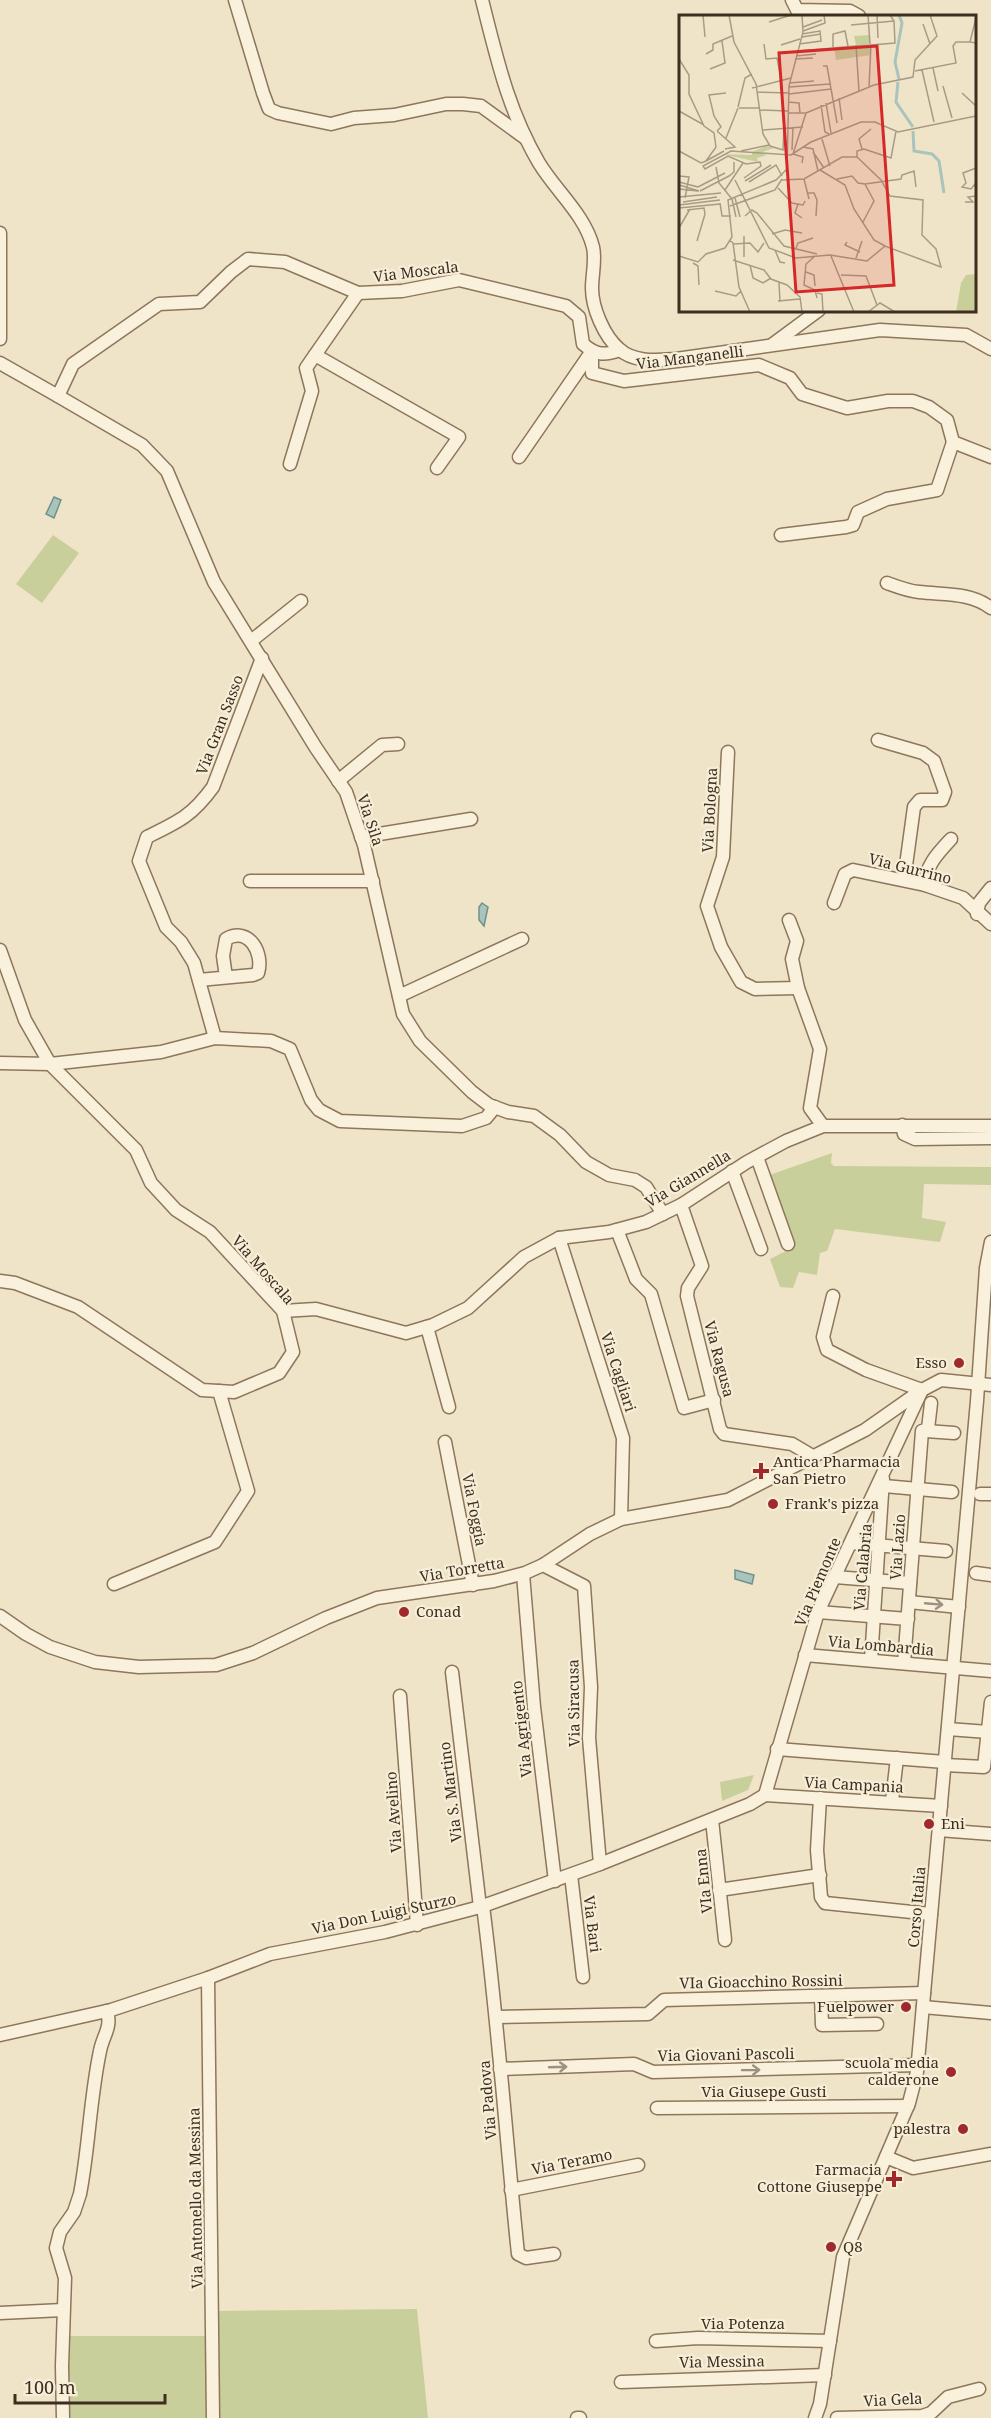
<svg xmlns="http://www.w3.org/2000/svg" width="991" height="2418" viewBox="0 0 991 2418" font-family="'Noto Serif',serif">
<style>
.green{fill:#c9cf9b}
.water{fill:#a9c4bc;stroke:#6f938a;stroke-width:1.5}
.lines{fill:none;stroke-linecap:round;stroke-linejoin:round}
.minor-casing{stroke:#8d765c;stroke-width:15}
.minor{stroke:#faf1dc;stroke-width:12}
.oneway{stroke:#9c907e}
.poi-dot{fill:#9e2a2b;stroke:#f7eed8;stroke-width:2}
.labels{text-anchor:middle;stroke-width:4.5;stroke-linejoin:round;paint-order:stroke}
.street-label{font-size:15px;fill:#3d2e20;stroke:#f7eed8}
.poi-label{font-size:15px;fill:#3d2e20;stroke:#f7eed8;text-anchor:end}
.inset-river{fill:none;stroke:#a9c4bc;stroke-width:3}
.inset-road{fill:none;stroke:#a89b85;stroke-width:1.5}
.view{fill:#d62828;fill-opacity:0.15;stroke:#d62828;stroke-width:3}
.inset-edge{fill:none;stroke:#3d2e20;stroke-width:3}
</style>
<rect width="100%" height="100%" fill="#f0e4c8"/>
<g class="green">
<polygon points="53,535 79,553 42,603 16,584"/>
<polygon points="832,1153 831,1163 834,1166 991,1167 991,1185 924,1184 922,1218 946,1222 940,1242 835,1229 827,1251 820,1253 817,1275 799,1272 793,1288 780,1287 770,1259 784,1252 788,1244 764,1177"/>
<polygon points="754,1775 748,1790 722,1801 720,1782"/>
<polygon points="417,2309 428,2418 68,2418 67,2336 212,2336 212,2311"/>
</g>
<g class="water">
<polygon points="54,497 61,500 54,518 46,514"/>
<polygon points="482,903 488,907 484,926 479,920 479,907"/>
<polygon points="735,1570 754,1575 752,1584 735,1579"/>
</g>
<g class="lines">
<defs>
<g id="minor">
<polyline points="235,0 263,93 269,109 278,113 331,124 354,118 394,115 446,104 463,104 481,106 525,138"/>
<path d="M482,0c15,59 26,110 57,163 17,28 46,52 54,84 3,13 -1,28 -1,41 0,20 12,48 27,61 15,14 39,11 57,10l204,-29 86,5 25,14"/>
<polyline points="792,0 797,10 850,11 859,16"/>
<polyline points="0,233 0,339"/>
<polyline points="773,344 819,310"/>
<polyline points="592,351 592,373 624,381 759,365 790,378 802,394 847,408 888,401 913,401 929,407 947,420 953,442 991,457"/>
<polyline points="315,355 459,437 437,468"/>
<path d="M0,363l58,33 15,-32 86,-60 41,-2 31,-30 17,-13 37,3 73,31 44,-2 57,-11 107,26 13,11 4,27c13,11 21,12 37,6"/>
<polyline points="58,396 142,445 167,471 214,582 316,748 346,792 364,845 403,1014 420,1041 472,1092 489,1105 508,1112 534,1116 560,1135 586,1162 609,1175 635,1180 646,1187 663,1214"/>
<polyline points="519,457 592,351"/>
<polyline points="290,464 312,391 306,368 358,293"/>
<polyline points="781,535 846,527 853,525 858,512 887,499 937,490 953,442"/>
<path d="M887,583c11,4 21,8 32,9 25,3 51,0 72,16"/>
<polyline points="251,641 301,601"/>
<polyline points="878,740 923,753 934,761 945,792 942,800 920,800 914,807 904,880"/>
<polyline points="728,752 723,857 707,906 721,947 741,982 755,989 798,988"/>
<polyline points="338,781 382,745 398,744"/>
<polyline points="361,837 471,819"/>
<polyline points="250,881 373,881"/>
<path d="M925,885c0,-19 14,-33 26,-46"/>
<polyline points="834,903 845,874 853,870 925,885 963,898 991,924"/>
<polyline points="977,914 979,903 991,888"/>
<polyline points="789,920 797,941 792,959 798,988 820,1049 810,1108 823,1126"/>
<polyline points="0,950 25,1020 50,1064 136,1150 151,1183 176,1210 210,1232 283,1311 293,1352 279,1373 234,1392 202,1390 78,1307 15,1283 0,1281"/>
<path d="M199,980l54,-5 5,-2c6,-20 -9,-47 -32,-34l-3,17 3,21"/>
<polyline points="399,996 522,939"/>
<path d="M215,1038l-21,-75 -13,-21 -15,-15 -27,-66 8,-24c31,-15 45,-21 66,-50l49,-129"/>
<polyline points="0,1063 50,1064 161,1052 215,1038 271,1041 290,1049 311,1100 319,1110 340,1121 462,1126 486,1118 495,1107"/>
<polyline points="902,1125 904,1134 915,1139 991,1138"/>
<polyline points="757,1157 788,1244"/>
<polyline points="732,1171 761,1249"/>
<polyline points="681,1205 702,1266 688,1288 687,1296 720,1429 724,1434 792,1444 814,1457"/>
<polyline points="617,1230 636,1279 651,1294 684,1408 714,1400"/>
<polyline points="559,1238 623,1438 621,1519"/>
<polyline points="283,1311 316,1309 406,1333 433,1325 468,1308 524,1257 559,1238 609,1232 646,1222 681,1205 747,1162 786,1141 823,1126 991,1126"/>
<polyline points="427,1327 449,1407"/>
<polyline points="926,1431 954,1433"/>
<polyline points="445,1442 473,1585"/>
<polyline points="884,1486 952,1492"/>
<polyline points="980,1494 991,1494"/>
<polyline points="851,1543 946,1551"/>
<polyline points="543,1565 584,1586 591,1687 589,1738 600,1864"/>
<polyline points="976,1573 991,1575"/>
<polyline points="523,1574 534,1707 555,1881"/>
<polyline points="835,1577 910,1583"/>
<polyline points="114,1584 215,1542 248,1491 219,1391"/>
<polyline points="909,1602 959,1607"/>
<polyline points="818,1612 908,1619"/>
<polyline points="0,1616 26,1634 50,1647 95,1662 139,1667 216,1665 253,1653 326,1618 377,1598 494,1581 525,1573 543,1565 590,1534 621,1519 728,1500 865,1430 922,1390 941,1380 991,1385"/>
<polyline points="805,1655 991,1671"/>
<polyline points="871,1660 883,1479"/>
<polyline points="904,1663 922,1431 928,1429 931,1403"/>
<polyline points="452,1672 480,1907"/>
<polyline points="400,1696 417,1925"/>
<polyline points="948,1729 988,1732"/>
<polyline points="777,1749 945,1762"/>
<polyline points="945,1765 984,1767 991,1702"/>
<polyline points="765,1795 818,1612 922,1390 866,1370 827,1350 823,1337 833,1296"/>
<polyline points="765,1795 941,1806"/>
<polyline points="820,1798 817,1850 821,1897 825,1903 931,1914"/>
<polyline points="892,1801 897,1758"/>
<polyline points="712,1820 725,1940"/>
<polyline points="939,1830 991,1834"/>
<polyline points="571,1875 583,1977"/>
<polyline points="719,1890 820,1875"/>
<path d="M483,1906c15,116 23,232 35,348l8,4 28,-4"/>
<polyline points="208,1978 213,2418"/>
<polyline points="821,1996 822,2025 877,2024"/>
<polyline points="923,2007 991,2013"/>
<polyline points="497,2017 648,2014 664,2000 924,1993"/>
<polyline points="0,2035 111,2010 208,1978 270,1954 385,1932 480,1907 600,1864 750,1804 765,1795"/>
<polyline points="500,2069 634,2064 653,2072 918,2065"/>
<polyline points="657,2108 908,2106"/>
<polyline points="886,2157 913,2168 991,2154"/>
<polyline points="511,2190 638,2165"/>
<polyline points="0,2313 63,2310"/>
<polyline points="656,2341 698,2338 830,2341"/>
<polyline points="621,2382 825,2375"/>
<path d="M63,2418l-1,-52 3,-88 -9,-30 4,-16 14,-20 6,-18c9,-47 10,-96 20,-143 3,-16 12,-23 7,-40"/>
<polyline points="577,2418 580,2418"/>
<polyline points="815,2418 820,2404 843,2257 909,2103 917,2072 977,1401 986,1268 991,1242"/>
<polyline points="837,2418 922,2416 931,2413 948,2397 979,2389"/>
</g>
</defs>
<use href="#minor" class="minor-casing"/>
<use href="#minor" class="minor"/>
</g>
<defs><path id="oneway-shaft" d="M-6 0H5M1.5-3L5.5 0L1.5 3" fill="none" stroke-width="1.6" stroke-linecap="round" stroke-linejoin="round" transform="scale(1.5)"/></defs>
<g class="oneway">
<use href="#oneway-shaft" transform="translate(934 1604) rotate(5)"/>
<use href="#oneway-shaft" transform="translate(558 2067) rotate(-2)"/>
<use href="#oneway-shaft" transform="translate(751 2070) rotate(-1)"/>
</g>
<g class="poi-dot">
<circle cx="959" cy="1363" r="6"/>
<path d="M758 1462h6v6h6v6h-6v6h-6v-6h-6v-6h6z"/>
<circle cx="773" cy="1504" r="6"/>
<circle cx="404" cy="1612" r="6"/>
<circle cx="929" cy="1824" r="6"/>
<circle cx="906" cy="2007" r="6"/>
<circle cx="951" cy="2072" r="6"/>
<circle cx="963" cy="2129" r="6"/>
<path d="M891 2170h6v6h6v6h-6v6h-6v-6h-6v-6h6z"/>
<circle cx="831" cy="2247" r="6"/>
</g>
<g class="labels">
<g class="street-label">
<text transform="translate(416 272) rotate(-7)" y="5">Via Moscala</text>
<text transform="translate(690 358) rotate(-7)" y="5">Via Manganelli</text>
<text transform="translate(220 725) rotate(-69)" y="5">Via Gran Sasso</text>
<text transform="translate(710 810) rotate(-87)" y="5">Via Bologna</text>
<text transform="translate(370 820) rotate(72)" y="5">Via Sila</text>
<text transform="translate(910 869) rotate(14)" y="5">Via Gurrino</text>
<text transform="translate(688 1179) rotate(-31)" y="5">Via Giannella</text>
<text transform="translate(263 1270) rotate(49)" y="5">Via Moscala</text>
<text transform="translate(719 1359) rotate(75)" y="5">Via Ragusa</text>
<text transform="translate(618 1372) rotate(72)" y="5">Via Cagliari</text>
<text transform="translate(474 1510) rotate(79)" y="5">Via Foggia</text>
<text transform="translate(898 1547) rotate(-86)" y="5">Via Lazio</text>
<text transform="translate(863 1567) rotate(-85)" y="5">Via Calabria</text>
<text transform="translate(462 1570) rotate(-10)" y="5">Via Torretta</text>
<text transform="translate(818 1582) rotate(-67)" y="5">Via Piemonte</text>
<text transform="translate(881 1646) rotate(5)" y="5">Via Lombardia</text>
<text transform="translate(574 1703) rotate(-91)" y="5">Via Siracusa</text>
<text transform="translate(522 1729) rotate(-96)" y="5">Via Agrigento</text>
<text transform="translate(854 1785) rotate(3)" y="5">Via Campania</text>
<text transform="translate(451 1792) rotate(-97)" y="5">Via S. Martino</text>
<text transform="translate(394 1812) rotate(-94)" y="5">Via Avelino</text>
<text transform="translate(704 1881) rotate(-96)" y="5">VIa Enna</text>
<text transform="translate(917 1907) rotate(-85)" y="5">Corso Italia</text>
<text transform="translate(384 1914) rotate(-12)" y="5">Via Don Luigi Sturzo</text>
<text transform="translate(592 1924) rotate(83)" y="5">Via Bari</text>
<text transform="translate(761 1982) rotate(-1)" y="5">VIa Gioacchino Rossini</text>
<text transform="translate(726 2055) rotate(-1)" y="5">Via Giovani Pascoli</text>
<text x="764" y="2097">Via Giusepe Gusti</text>
<text transform="translate(488 2100) rotate(-95)" y="5">Via Padova</text>
<text transform="translate(572 2162) rotate(-11)" y="5">Via Teramo</text>
<text transform="translate(196 2198) rotate(-91)" y="5">Via Antonello da Messina</text>
<text x="743" y="2329">Via Potenza</text>
<text transform="translate(722 2362) rotate(-1)" y="5">Via Messina</text>
<text transform="translate(893 2400) rotate(-3)" y="5">Via Gela</text>
</g>
<g class="poi-label">
<text x="947" y="1368">Esso</text>
<text x="773" y="1467" text-anchor="start">Antica Pharmacia<tspan x="773" dy="17">San Pietro</tspan></text>
<text x="785" y="1509" text-anchor="start">Frank's pizza</text>
<text x="416" y="1617" text-anchor="start">Conad</text>
<text x="941" y="1829" text-anchor="start">Eni</text>
<text x="894" y="2012">Fuelpower</text>
<text x="939" y="2068">scuola media<tspan x="939" dy="17">calderone</tspan></text>
<text x="951" y="2134">palestra</text>
<text x="882" y="2175">Farmacia<tspan x="882" dy="17">Cottone Giuseppe</tspan></text>
<text x="843" y="2252" text-anchor="start">Q8</text>
</g>
</g>
<g transform="translate(679 15)">
<rect width="297" height="297" fill="#f0e4c8"/>
<path d="M190,20l2,20 -35,5 -2,-13 22,-2 -2,-9zM87,131l8,2 -14,5 7,2 -10,3 1,4 -36,-8 30,1v-3zM297,259v38h-20l5,-29 5,-8z" fill="#c9cf9b"/>
<path class="inset-river" d="M220,0l3,8 -7,39 4,17M219,67l-2,20 17,25M234,116l1,20 18,3 7,7 5,32"/>
<path class="inset-road" d="M24,0l2,22M50,0l5,27 22,42 7,50 7,12 13,4 1,-23M189,0l2,29M198,0l1,23M297,3l-6,24 6,1M90,7l22,-7M244,9l7,20M172,10l43,-4M124,12l19,-7M124,16l22,-8 -1,-8M123,22l19,-3M85,29l2,15 11,-1 4,21M120,29l22,-3 -1,-10 -18,3M102,30l19,-6M177,30l3,46M154,32v-13l12,-3 3,15M118,36l98,-8 -1,-22 -4,-6M27,39l7,-4v-6l19,-8M117,41l20,-2M0,44l10,16v19l15,32 10,7 2,14 -10,14 18,-10M116,44l18,-1M144,51h4l6,34M254,53l5,23M31,54l15,-6 -3,-22M243,55l12,52M236,56l41,-8 -3,-17 3,-4h14M110,68l25,-2M264,71l9,32M110,72l41,-3M190,72l2,-43M73,73l39,-10M78,77l32,1M283,78l14,13M110,79l42,-5M160,83l3,22M154,85l4,23M109,87l11,1 1,10M147,88l5,30M142,90l4,27 4,2M59,92l7,-29 7,-4M60,93h21M81,95l28,1M0,96l25,14M109,98h18l68,-28 39,-8 2,-17 22,-24 -7,-21M84,115l40,-3M38,116l4,-4 -7,-11 -5,-21 17,-2M38,116l18,16 -10,2M47,123l12,-30M143,124l8,27M124,132l10,2 5,22M183,134l-3,-10 12,-10M113,135l1,-23M0,136l22,12 5,-2M62,136l28,-6M134,137l11,16M123,148l1,-6 -10,-3 13,-41M37,152l3,16 13,16M297,153l-13,5 3,10 -4,4 9,2 4,-5 1,5M141,155l25,15 9,24 20,31 11,6M0,161l10,1 -4,21M65,163l17,-12 -1,-4 -14,2 -18,-8 -23,13 -2,-3 28,-15 60,4 20,-13 50,-20h14l23,10 78,-16M125,164l5,20M158,164l15,-3 6,7 7,1 36,-5 1,-4 12,-4 2,16M56,165l34,68 27,10 34,-3M103,165l22,-1 38,-22h15M66,166l26,-16M0,167l19,5M70,167l27,-17 6,11M0,170l20,6M19,172l27,-14M99,173l14,15 11,2 2,-4M0,174l19,2M46,175l18,-27M21,176l29,-15 5,-4v-10M129,178h6l3,7 -1,16M0,182l42,-4M56,183l5,19M53,184l4,18M4,187l34,-5M286,187h8l-5,-5 8,-1M41,188l2,13h9M119,189l-3,9 7,5M0,190l41,-5M51,191l45,-16 7,-11M0,193l41,-4M8,195l17,-2 1,6M66,201l7,-6 5,3 27,33 33,8M184,207l11,-21 -9,-17M0,213l11,-19M93,219l13,-4 17,3M65,221v21M50,225l4,3 6,44 11,25M18,226l8,-27M168,227l-2,3 15,7M55,229l16,-1 8,9 6,-9M117,233l2,-5 15,-5M96,235l5,12 5,1M151,240l37,6 18,-15 56,21 -5,-18 -14,-14 1,-35 -33,-4 -9,-16 -24,-23v-6l7,-2 27,9 5,-27M0,241l19,6 8,-8 19,-6 7,-11 -4,-37 48,-20 11,-11 2,-83 14,-54 -1,-17M152,241l23,56M135,242l-8,7 -2,21 11,5 2,8M177,243l6,-17M54,245l31,10 7,9 16,6 13,12 2,15M14,248l5,3 1,19M71,250l3,13 10,5 8,-5M127,257l8,3 1,11M162,260l25,1 11,29M100,268l1,19M36,276l21,5 5,-5M138,278l5,1 1,18M99,286l22,-2M189,297l12,-9 15,9"/>
<path class="view" d="M198,31l17,239 -98,7 -17,-239z"/>
<rect width="297" height="297" class="inset-edge"/>
</g>
<path d="M15 2394v9h150v-9" fill="none" stroke="#3d2e20" stroke-width="3"/>
<text x="24" y="2394" font-size="18" fill="#3d2e20" stroke="#f7eed8" stroke-width="4.5" paint-order="stroke">100 m</text>
</svg>
